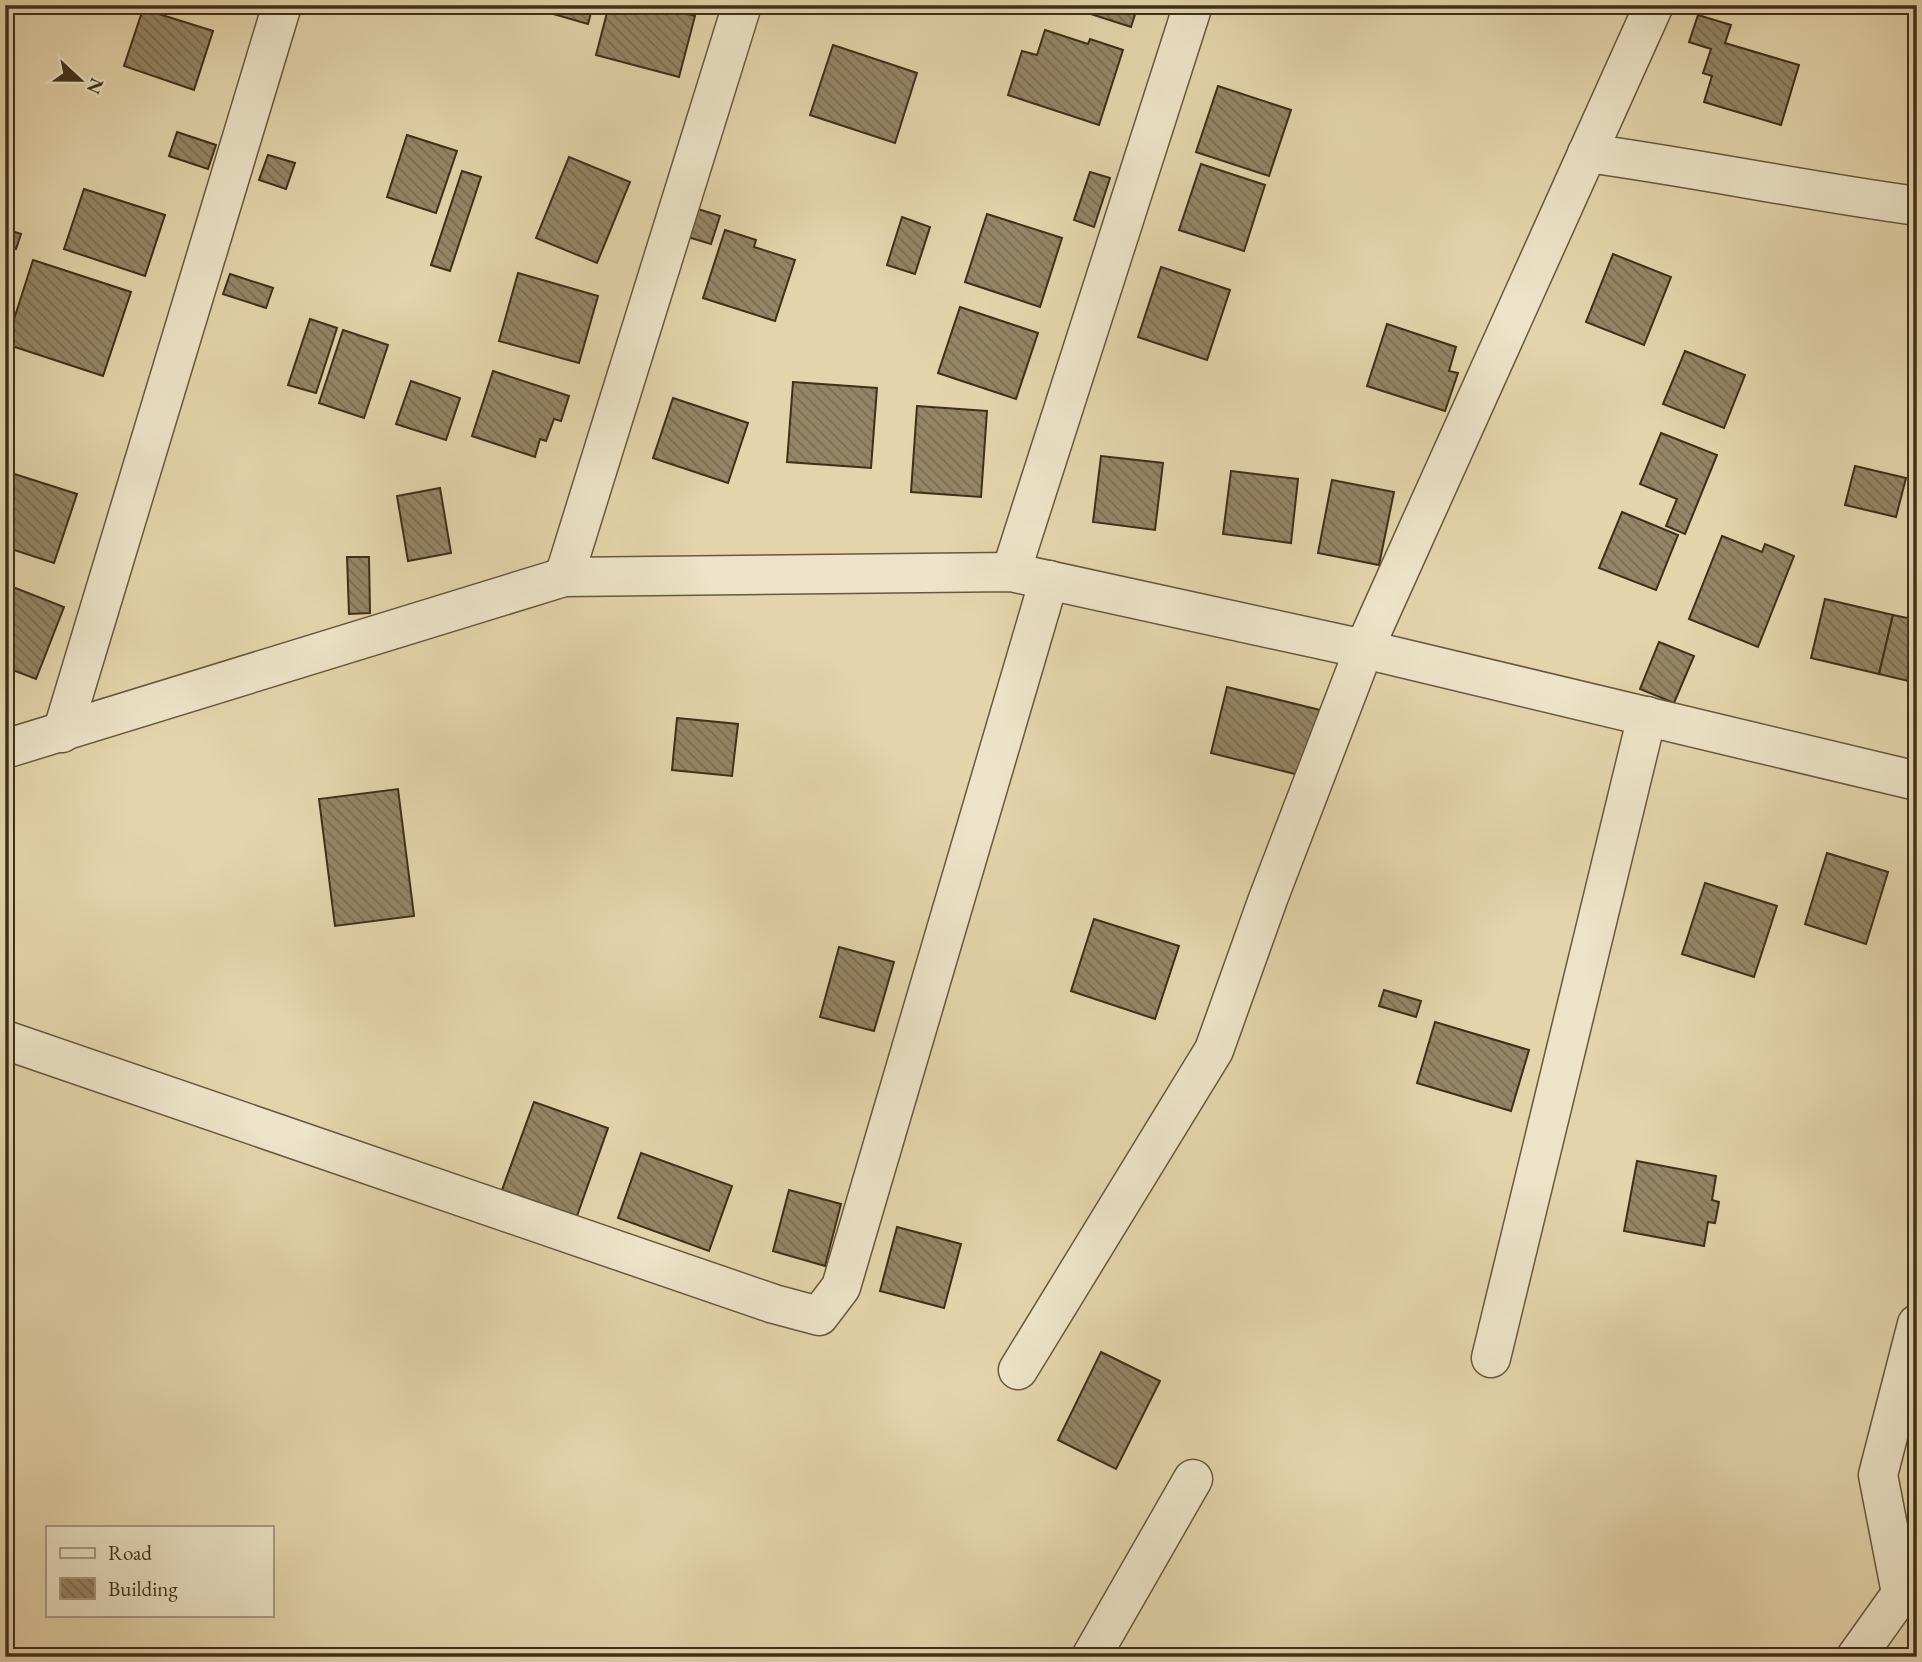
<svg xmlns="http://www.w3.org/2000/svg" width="1922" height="1662" viewBox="0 0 1922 1662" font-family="'EB Garamond',serif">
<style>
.building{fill:url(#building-back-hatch);stroke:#3f2f1b;stroke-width:2}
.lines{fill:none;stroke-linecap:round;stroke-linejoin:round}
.minor-casing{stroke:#68583f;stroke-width:41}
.minor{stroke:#ede3c8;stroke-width:38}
</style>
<defs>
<pattern id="building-back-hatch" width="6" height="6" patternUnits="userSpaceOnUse" patternTransform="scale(1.75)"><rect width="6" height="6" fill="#958566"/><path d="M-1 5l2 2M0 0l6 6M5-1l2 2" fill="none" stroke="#7b6d53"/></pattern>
</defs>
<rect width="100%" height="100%" fill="#e4d4ab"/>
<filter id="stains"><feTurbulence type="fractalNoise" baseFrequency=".00286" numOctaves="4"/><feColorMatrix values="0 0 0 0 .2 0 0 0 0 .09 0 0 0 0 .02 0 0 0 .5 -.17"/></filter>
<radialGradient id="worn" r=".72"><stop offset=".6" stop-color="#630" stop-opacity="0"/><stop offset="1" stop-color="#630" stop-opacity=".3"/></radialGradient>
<g class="building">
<polygon points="522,5 593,5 588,24"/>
<polygon points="609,5 655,5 695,16 679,77 596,55"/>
<polygon points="1063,5 1138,5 1131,27"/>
<polygon points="143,9 213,31 194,90 124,66"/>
<polygon points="1698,15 1731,25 1725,43 1799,65 1781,125 1704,102 1712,76 1703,73 1711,49 1689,42"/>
<polygon points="1045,30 1088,44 1090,39 1123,50 1099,125 1008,95 1022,51 1037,55"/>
<polygon points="833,45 917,73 895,143 810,115"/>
<polygon points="1218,86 1291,110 1269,176 1196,152"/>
<polygon points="177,132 216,145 208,169 169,156"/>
<polygon points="407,135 457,151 436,213 387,197"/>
<polygon points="268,155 295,163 286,189 259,180"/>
<polygon points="569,157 630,182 597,263 536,238"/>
<polygon points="1201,164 1265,185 1244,251 1179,230"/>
<polygon points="462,171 481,177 450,271 431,265"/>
<polygon points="1090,172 1110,178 1094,227 1074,220"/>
<polygon points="84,189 165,215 145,276 64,249"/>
<polygon points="698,209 720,216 711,244 688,237"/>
<polygon points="987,214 1062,238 1040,307 965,282"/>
<polygon points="902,217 930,227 915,274 887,265"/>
<polygon points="5,229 21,234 16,249 5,246"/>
<polygon points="725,230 756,240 754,247 795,260 775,321 703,298"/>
<polygon points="1613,254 1671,277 1644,345 1586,322"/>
<polygon points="33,260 131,292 103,376 6,344"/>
<polygon points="1161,267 1230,290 1207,360 1138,337"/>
<polygon points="518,273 598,296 579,363 499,341"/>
<polygon points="230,274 273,288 266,308 223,294"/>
<polygon points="960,307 1038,333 1016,399 938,373"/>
<polygon points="310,319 337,328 316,393 288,385"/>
<polygon points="1387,324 1456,347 1449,371 1458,373 1445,411 1367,386"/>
<polygon points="343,330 388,345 364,418 319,403"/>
<polygon points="1685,351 1745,375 1724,428 1663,404"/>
<polygon points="493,371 569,396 561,421 554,419 546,441 540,439 535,457 472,436"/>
<polygon points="411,381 460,398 446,440 396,424"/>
<polygon points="793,382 877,388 871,468 787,462"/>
<polygon points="673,398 748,423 728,483 653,458"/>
<polygon points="917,406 987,411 981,497 911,492"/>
<polygon points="1661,433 1717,455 1685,534 1666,526 1677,499 1640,484"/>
<polygon points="1101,456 1163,463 1155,530 1093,522"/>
<polygon points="1855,466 1906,478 1896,517 1845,505"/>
<polygon points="5,471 77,494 54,563 5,547"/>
<polygon points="1231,471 1298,479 1291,543 1223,534"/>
<polygon points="1332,480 1394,492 1379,565 1318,553"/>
<polygon points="440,488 451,553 408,561 397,496"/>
<polygon points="1622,512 1678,535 1656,590 1599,568"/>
<polygon points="1722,536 1762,552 1765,544 1794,556 1758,647 1689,619"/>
<polygon points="347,557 369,557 370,613 349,614"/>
<polygon points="5,584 64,607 36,679 5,667"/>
<polygon points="1825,599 1893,615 1879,674 1811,658"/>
<polygon points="1893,615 1917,620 1917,683 1879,674"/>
<polygon points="1659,642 1694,656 1674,703 1640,689"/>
<polygon points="1227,687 1320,710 1303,776 1211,753"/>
<polygon points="677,718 738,724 732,776 672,770"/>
<polygon points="398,789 414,916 335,926 319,799"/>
<polygon points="1827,853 1888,872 1866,944 1805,924"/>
<polygon points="1705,883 1777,906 1754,977 1682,954"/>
<polygon points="1094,919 1179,946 1155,1019 1071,991"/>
<polygon points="839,947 894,962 874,1031 820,1017"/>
<polygon points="1384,990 1421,1001 1416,1017 1379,1006"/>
<polygon points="1435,1022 1529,1050 1511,1111 1417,1083"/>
<polygon points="534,1102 608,1128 577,1216 502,1190"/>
<polygon points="641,1153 732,1186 709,1251 618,1218"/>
<polygon points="1637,1161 1716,1176 1712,1200 1719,1202 1715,1223 1708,1222 1704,1246 1624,1231"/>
<polygon points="789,1190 841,1204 825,1266 773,1251"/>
<polygon points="897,1227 961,1244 944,1308 880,1291"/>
<polygon points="1101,1352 1160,1381 1116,1469 1058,1440"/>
</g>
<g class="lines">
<defs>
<g id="minor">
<path d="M1587,153c110,15 219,38 330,53"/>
<polyline points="1011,572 1193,5"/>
<polyline points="564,577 742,5"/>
<polyline points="62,733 282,5"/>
<polyline points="5,749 564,577 1011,572 1364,649 1917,781"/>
<polyline points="5,1040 774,1304 819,1316 841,1287 1049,580"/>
<polyline points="1491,1358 1647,716"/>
<polyline points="1018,1370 1214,1050 1268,899 1364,649 1654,5"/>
<polyline points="1901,1593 1878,1475 1917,1324"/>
<polyline points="1091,1657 1193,1479"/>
<polyline points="1856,1657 1916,1573"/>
</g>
</defs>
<use href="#minor" class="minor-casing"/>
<use href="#minor" class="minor"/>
</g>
<rect width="1922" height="1662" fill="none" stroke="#e4d4ab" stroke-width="28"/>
<rect x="7" y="7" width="1908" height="1648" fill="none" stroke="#3f2f1b" stroke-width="3.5"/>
<rect x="14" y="14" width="1894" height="1634" fill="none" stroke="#3f2f1b" stroke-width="2"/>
<rect x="46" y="1526" width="228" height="91" fill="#ede3c8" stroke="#a79b83" stroke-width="2"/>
<rect x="60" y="1548" width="35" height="10" fill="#ede3c8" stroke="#a79b83" stroke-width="2"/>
<text x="108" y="1560" font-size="21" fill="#3f2f1b">Road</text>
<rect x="60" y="1578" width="35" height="21" fill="url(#building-back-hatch)" stroke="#a79b83" stroke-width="2"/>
<text x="108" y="1596" font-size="21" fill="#3f2f1b">Building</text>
<g transform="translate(80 80) rotate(112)" stroke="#ede3c8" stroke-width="5" paint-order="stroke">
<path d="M0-5L12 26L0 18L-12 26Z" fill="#3f2f1b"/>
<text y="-10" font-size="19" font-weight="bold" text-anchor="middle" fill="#3f2f1b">N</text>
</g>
<rect width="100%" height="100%" filter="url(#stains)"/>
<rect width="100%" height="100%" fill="url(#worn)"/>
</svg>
